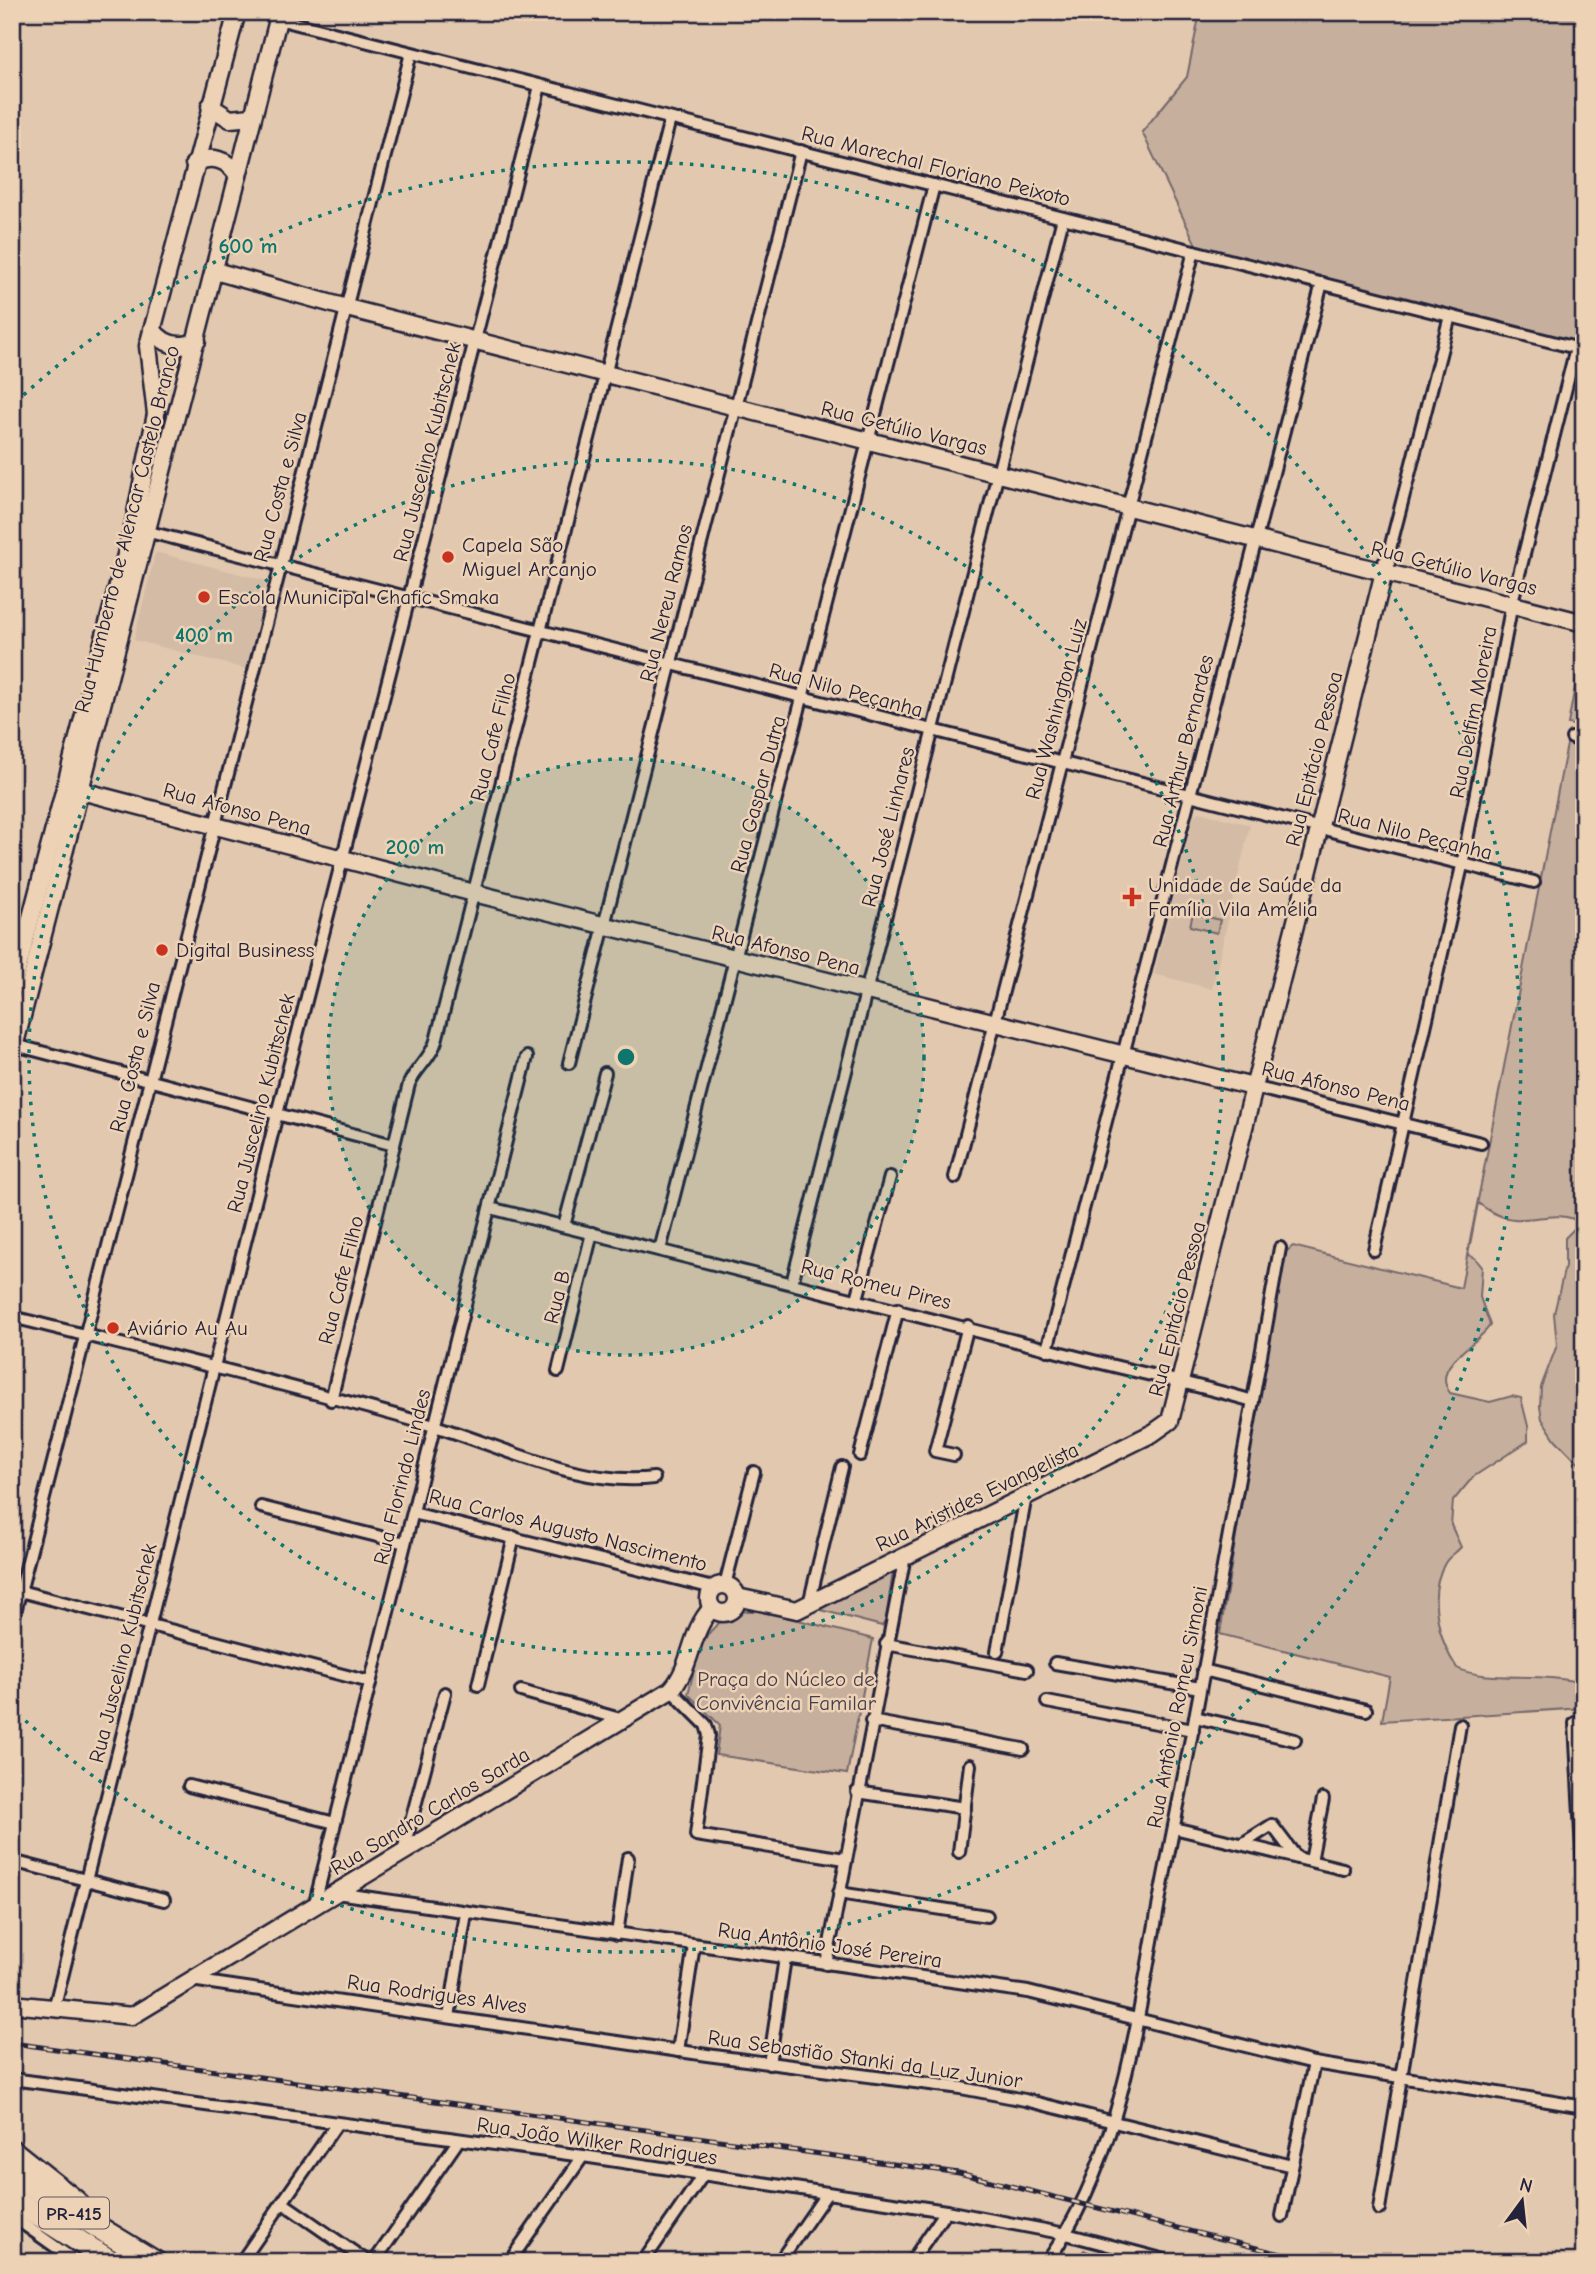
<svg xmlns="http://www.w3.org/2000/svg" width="1596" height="2274" viewBox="0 0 1596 2274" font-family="'Comic Neue',sans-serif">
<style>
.built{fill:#d3bba5}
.green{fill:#c6af9d;stroke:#74686c;stroke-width:2}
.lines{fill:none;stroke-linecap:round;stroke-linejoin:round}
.street-casing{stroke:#22223b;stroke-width:16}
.secondary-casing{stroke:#22223b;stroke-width:21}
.highway-casing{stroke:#22223b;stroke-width:26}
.street{stroke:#eed2b5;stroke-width:10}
.secondary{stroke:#eed2b5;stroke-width:16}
.highway{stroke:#eed2b5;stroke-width:21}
.rail-casing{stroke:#22223b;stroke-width:5}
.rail{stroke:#eed2b5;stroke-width:2.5;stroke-dasharray:8;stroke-linecap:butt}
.ring{fill:none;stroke:#0f766e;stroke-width:3.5;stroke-dasharray:3.5 7}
.poi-dot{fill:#c8321e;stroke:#eed2b5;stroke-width:2.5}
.labels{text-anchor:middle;stroke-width:5;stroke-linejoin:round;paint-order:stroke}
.shield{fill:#eed2b5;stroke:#5f5760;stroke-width:2}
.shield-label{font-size:19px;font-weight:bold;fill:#22223b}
.street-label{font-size:21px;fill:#22223b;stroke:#eed2b5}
.poi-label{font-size:21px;fill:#22223b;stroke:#eed2b5;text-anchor:start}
.park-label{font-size:21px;fill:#433e4f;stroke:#eed2b5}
.centre{fill:#0f766e;stroke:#eed2b5;stroke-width:3.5}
.ring-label{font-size:21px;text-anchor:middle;font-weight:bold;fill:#0f766e;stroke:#eed2b5;stroke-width:5;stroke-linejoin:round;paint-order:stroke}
</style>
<rect width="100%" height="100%" fill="#e2c8ae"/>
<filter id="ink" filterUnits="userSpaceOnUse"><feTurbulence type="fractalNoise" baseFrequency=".0143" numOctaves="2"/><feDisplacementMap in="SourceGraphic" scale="14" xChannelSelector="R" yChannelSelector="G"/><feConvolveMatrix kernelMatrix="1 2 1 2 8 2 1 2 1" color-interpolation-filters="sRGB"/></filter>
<g filter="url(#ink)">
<g class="built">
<polygon points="159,553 267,581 246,669 134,640 155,554"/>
<polygon points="1199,812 1250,825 1212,989 1154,974 1194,815"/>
</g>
<g class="green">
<polygon points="1200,12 1584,12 1584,349 1198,249 1142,132 1187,77"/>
<polygon points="1584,639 1584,727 1568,724"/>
<path d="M1569,734l15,2v733l-29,-30 -13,-20 -2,-12 1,-20 16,-42 -3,-31 11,-48v-28l15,-15c-17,-14 -46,-2 -66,-4 -14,-1 -25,-8 -36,-16l-10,52 7,3 7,9 -2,30 10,28c-10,19 -61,39 -40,68l40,9 22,-6 9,2 7,28v15l-55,36 -20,24 -2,24 10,22c-5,6 -12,9 -16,16 -18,30 -7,77 12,105 26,15 90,3 127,16v24l-202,13 8,-44 -170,-43 62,-379 11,-9 168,42 6,-32z"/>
<polygon points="1193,913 1220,920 1217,933 1190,926"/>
<polygon points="893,1571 886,1620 882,1626 817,1609"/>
<path d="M746,1611h17l110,28 -26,135 -131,-19 4,-30 -32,-31c11,-40 11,-71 58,-83z"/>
<polygon points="1084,2250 1107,2262 1076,2262"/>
</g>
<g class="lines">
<defs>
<g id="street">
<polyline points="278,19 1584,350"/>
<polyline points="149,532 1534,882"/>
<polyline points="1386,564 1450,316"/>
<polyline points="1572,738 1584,741"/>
<polyline points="15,1045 394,1145"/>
<polyline points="569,1063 801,151"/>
<polyline points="1253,1087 1481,1143"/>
<polyline points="955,1177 1194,251"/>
<path d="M490,1208c186,46 371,93 557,141 68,19 138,32 206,52"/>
<polyline points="564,1226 605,1073"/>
<polyline points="660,1250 934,185"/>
<polyline points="1374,1250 1462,866 1513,598 1576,348"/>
<polyline points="792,1283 1063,218"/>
<polyline points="857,1299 890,1177"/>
<path d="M12,1317c141,35 283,69 422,109 71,21 145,61 220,52"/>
<polyline points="1047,1350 1322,283"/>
<polyline points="558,1371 592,1233"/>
<path d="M331,1400l78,-316c7,-16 22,-26 27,-43l234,-922"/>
<polyline points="860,1455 898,1309"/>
<polyline points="954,1455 935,1451 968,1326"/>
<polyline points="261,1507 405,1543"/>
<polyline points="413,1513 713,1588"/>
<polyline points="725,1585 754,1472"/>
<polyline points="12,1589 370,1682"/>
<polyline points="809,1604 842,1467"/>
<polyline points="12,1624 411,53"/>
<polyline points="886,1644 1027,1670"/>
<polyline points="997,1652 1026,1496"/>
<polyline points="1055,1663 1200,1688"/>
<polyline points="1203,1670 1366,1710"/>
<polyline points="478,1685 514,1537"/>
<polyline points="671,1690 706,1725 709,1735 696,1835 845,1859"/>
<polyline points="521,1691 620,1719"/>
<polyline points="1047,1702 1193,1730"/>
<polyline points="1195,1717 1295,1740"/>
<polyline points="871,1721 1023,1749"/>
<polyline points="1575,1723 1584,1888"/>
<polyline points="189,1786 335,1823"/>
<polyline points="857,1792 965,1808"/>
<polyline points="1174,1828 1343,1869"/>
<polyline points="1242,1844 1272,1825 1297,1858"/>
<polyline points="403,1851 445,1693"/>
<polyline points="959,1852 970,1765"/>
<polyline points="12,1861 164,1900"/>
<polyline points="1311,1861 1323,1799"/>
<polyline points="336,1893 1028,1992 1314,2063 1584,2107"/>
<polyline points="839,1893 987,1916"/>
<polyline points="314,1907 527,1057"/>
<polyline points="617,1934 628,1858"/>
<polyline points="826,1964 905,1556"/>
<polyline points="191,1980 707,2055 961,2088 1025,2100 1292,2166"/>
<polyline points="54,2009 277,1114 540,86"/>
<polyline points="449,2017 466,1913"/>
<polyline points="678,2051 694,1945"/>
<polyline points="769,2064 785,1958"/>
<polyline points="12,2079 583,2156 946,2211 1066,2234 1173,2262"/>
<polyline points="283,2203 368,2262"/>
<polyline points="1379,2209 1460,1725"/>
<polyline points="12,2216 77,2262"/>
<polyline points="1282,2216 1314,2063"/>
<polyline points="241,2262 336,2125"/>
<polyline points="374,2262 458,2141"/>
<polyline points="509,2262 583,2156"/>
<polyline points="643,2262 703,2175"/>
<polyline points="779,2262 827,2193"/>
<polyline points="911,2262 946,2211"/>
<path d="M1047,2262c79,-112 91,-255 117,-386 42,-209 79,-419 116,-628"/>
</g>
<g id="secondary">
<polyline points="210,106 230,119 252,117"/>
<path d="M194,164c17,-10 34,-5 44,12"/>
<polyline points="215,271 347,308 1584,623"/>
<path d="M152,329c11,16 27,20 45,12"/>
<polyline points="66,787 474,893 1253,1087"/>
<polyline points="12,990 133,528 156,414 148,346 237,12"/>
<polyline points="12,1055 280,12"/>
<circle cx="723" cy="1599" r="14"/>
<polyline points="737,1597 797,1610 1153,1433 1170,1421 1386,564"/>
<path d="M12,2004l120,12 539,-326c22,-24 18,-58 41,-82"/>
</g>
<g id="highway">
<polyline points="12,2151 76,2202"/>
<polyline points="12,2175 155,2262"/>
<polyline points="12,2199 112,2262"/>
</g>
</defs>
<use href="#street" class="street-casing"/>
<use href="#secondary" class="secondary-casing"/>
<use href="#highway" class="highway-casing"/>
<use href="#street" class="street"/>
<use href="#secondary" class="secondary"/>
<use href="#highway" class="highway"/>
<defs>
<polyline id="rail" points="12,2043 959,2173 1313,2262"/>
</defs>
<use href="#rail" class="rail-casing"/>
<use href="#rail" class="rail"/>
</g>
</g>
<circle cx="626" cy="1057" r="298" fill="#0f766e" fill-opacity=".12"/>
<g class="ring">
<circle cx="626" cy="1057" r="298"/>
<circle cx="626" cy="1057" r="597"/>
<path d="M16 402A895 895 0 1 1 16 1712"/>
</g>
<g class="poi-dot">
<circle cx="448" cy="557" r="7"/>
<circle cx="204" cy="597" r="7"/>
<path d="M1128.5 886.5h7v7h7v7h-7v7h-7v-7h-7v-7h7z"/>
<circle cx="162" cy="950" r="7"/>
<circle cx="113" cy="1328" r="7"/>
</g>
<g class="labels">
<rect class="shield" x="39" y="2197.5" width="70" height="31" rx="5"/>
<g class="shield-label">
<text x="74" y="2220">PR-415</text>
</g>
<g class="street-label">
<text transform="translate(936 166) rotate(14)" y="7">Rua Marechal Floriano Peixoto</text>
<text transform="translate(904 428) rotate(14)" y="7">Rua Getúlio Vargas</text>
<text transform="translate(427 452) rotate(-76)" y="7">Rua Juscelino Kubitschek</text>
<text transform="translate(280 487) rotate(-75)" y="7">Rua Costa e Silva</text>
<text transform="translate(127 529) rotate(-76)" y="7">Rua Humberto de Alencar Castelo Branco</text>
<text transform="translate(1454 568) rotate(14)" y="7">Rua Getúlio Vargas</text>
<text transform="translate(666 603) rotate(-76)" y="7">Rua Nereu Ramos</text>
<text transform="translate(846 690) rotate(15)" y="7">Rua Nilo Peçanha</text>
<text transform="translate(1056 709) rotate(-75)" y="7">Rua Washington Luiz</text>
<text transform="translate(1473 712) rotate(-79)" y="7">Rua Delfim Moreira</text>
<text transform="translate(493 737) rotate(-76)" y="7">Rua Cafe Filho</text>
<text transform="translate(1183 751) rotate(-76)" y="7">Rua Arthur Bernardes</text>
<text transform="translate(1314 759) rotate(-76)" y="7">Rua Epitácio Pessoa</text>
<text transform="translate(758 794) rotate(-75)" y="7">Rua Gaspar Dutra</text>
<text transform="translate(237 809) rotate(15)" y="7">Rua Afonso Pena</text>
<text transform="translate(888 827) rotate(-76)" y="7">Rua José Linhares</text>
<text transform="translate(1415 834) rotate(14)" y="7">Rua Nilo Peçanha</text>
<text transform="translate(786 950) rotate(14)" y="7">Rua Afonso Pena</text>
<text transform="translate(135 1057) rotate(-76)" y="7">Rua Costa e Silva</text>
<text transform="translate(1336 1086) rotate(14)" y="7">Rua Afonso Pena</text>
<text transform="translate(261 1103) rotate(-76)" y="7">Rua Juscelino Kubitschek</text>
<text transform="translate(341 1280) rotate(-76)" y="7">Rua Cafe Filho</text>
<text transform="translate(876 1284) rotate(14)" y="7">Rua Romeu Pires</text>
<text transform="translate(557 1297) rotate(-76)" y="7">Rua B</text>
<text transform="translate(1177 1309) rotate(-76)" y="7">Rua Epitácio Pessoa</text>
<text transform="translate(402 1477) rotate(-76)" y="7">Rua Florindo Lindes</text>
<text transform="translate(977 1497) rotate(-26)" y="7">Rua Aristides Evangelista</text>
<text transform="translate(568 1530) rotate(14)" y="7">Rua Carlos Augusto Nascimento</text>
<text transform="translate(123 1653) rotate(-76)" y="7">Rua Juscelino Kubitschek</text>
<text transform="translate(1177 1707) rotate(-79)" y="7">Rua Antônio Romeu Simoni</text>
<text transform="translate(430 1811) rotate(-31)" y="7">Rua Sandro Carlos Sarda</text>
<text transform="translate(830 1945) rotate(8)" y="7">Rua Antônio José Pereira</text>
<text transform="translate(437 1994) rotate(8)" y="7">Rua Rodrigues Alves</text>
<text transform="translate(865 2059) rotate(8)" y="7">Rua Sebastião Stanki da Luz Junior</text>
<text transform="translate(597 2141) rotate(8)" y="7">Rua João Wilker Rodrigues</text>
</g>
<g class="poi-label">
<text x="462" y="552">Capela São<tspan x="462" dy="24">Miguel Arcanjo</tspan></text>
<text x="218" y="604">Escola Municipal Chafic Smaka</text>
<text x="1148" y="892">Unidade de Saúde da<tspan x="1148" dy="24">Família Vila Amélia</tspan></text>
<text x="176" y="957">Digital Business</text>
<text x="127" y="1335">Aviário Au Au</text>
</g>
<g class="park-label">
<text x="786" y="1686">Praça do Núcleo de<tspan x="786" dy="24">Convivência Familar</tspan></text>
</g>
</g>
<circle cx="626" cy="1057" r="10" class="centre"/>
<g class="ring-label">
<text x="248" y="253">600 m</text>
<text x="204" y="642">400 m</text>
<text x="415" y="854">200 m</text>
</g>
<rect width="1596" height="2274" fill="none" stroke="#eed2b5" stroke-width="42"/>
<rect x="21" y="21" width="1554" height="2232" fill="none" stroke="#22223b" stroke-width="2.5" filter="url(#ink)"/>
<g transform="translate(1522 2201) rotate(15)" stroke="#eed2b5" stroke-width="5" paint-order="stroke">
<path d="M0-5L12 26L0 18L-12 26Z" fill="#22223b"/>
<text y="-10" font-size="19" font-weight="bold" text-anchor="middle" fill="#22223b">N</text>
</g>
</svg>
